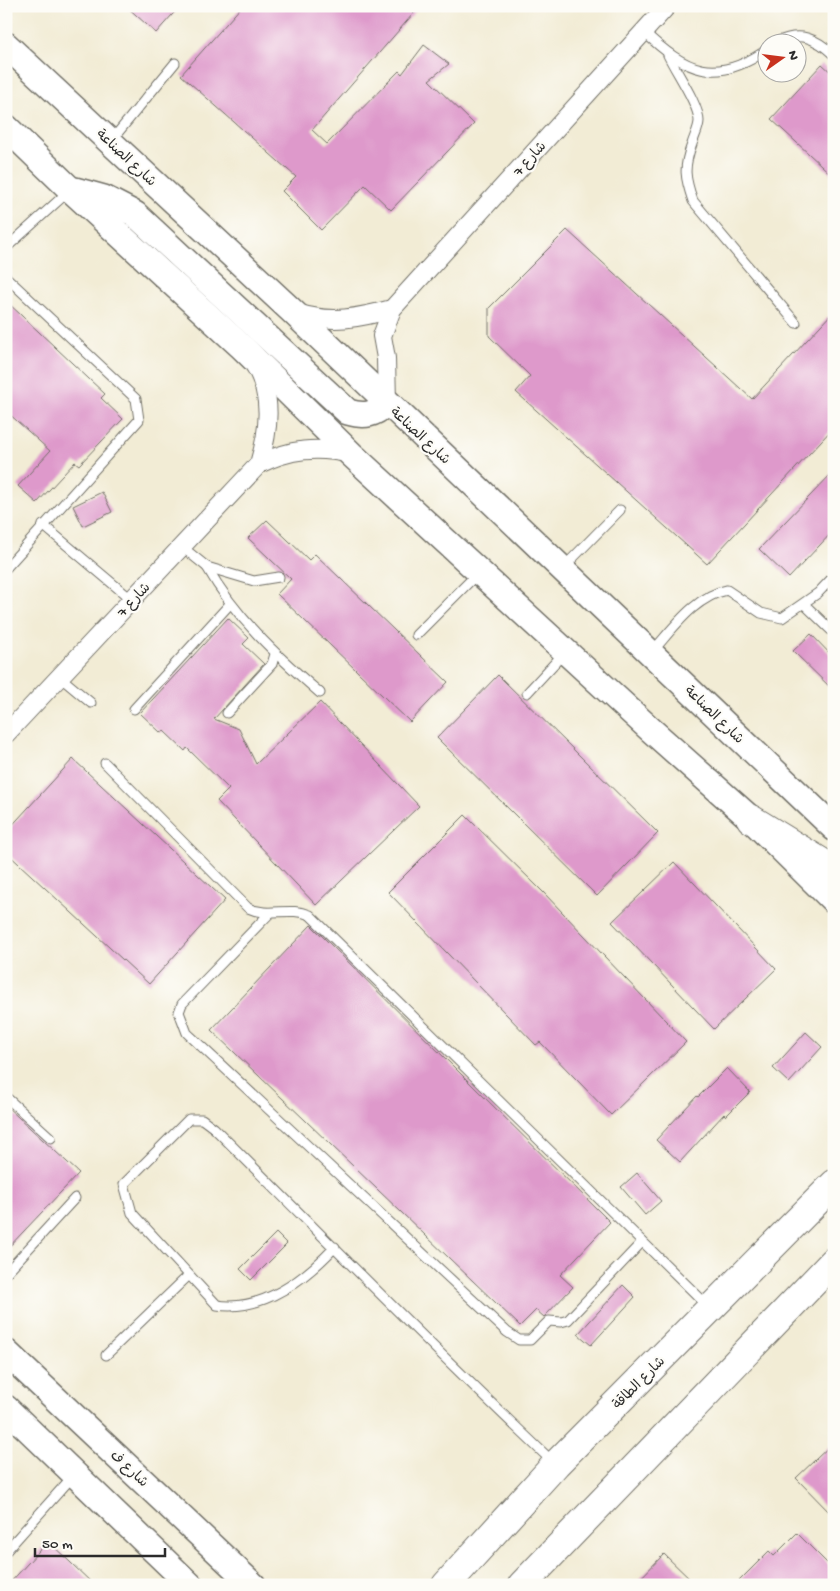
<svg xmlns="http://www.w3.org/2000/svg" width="840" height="1591" viewBox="0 0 840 1591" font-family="'Gochi Hand','Playpen Sans Arabic',sans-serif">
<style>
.building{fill:#de99cb}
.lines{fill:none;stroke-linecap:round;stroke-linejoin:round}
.lane-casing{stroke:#716f66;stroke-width:11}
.street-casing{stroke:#716f66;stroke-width:20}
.secondary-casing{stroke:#716f66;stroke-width:28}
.primary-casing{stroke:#716f66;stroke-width:30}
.lane{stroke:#fff;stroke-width:9}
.street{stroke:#fff;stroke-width:18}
.secondary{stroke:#fff;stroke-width:25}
.primary{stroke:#fff;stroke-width:28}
.labels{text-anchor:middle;stroke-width:4.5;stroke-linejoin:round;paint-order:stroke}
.street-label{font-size:14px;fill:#2b2b2b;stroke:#fdfcf7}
</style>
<rect width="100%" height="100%" fill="#fdfcf7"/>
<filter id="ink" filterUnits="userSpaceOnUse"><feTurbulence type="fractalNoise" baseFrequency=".02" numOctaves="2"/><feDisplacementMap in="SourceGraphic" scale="10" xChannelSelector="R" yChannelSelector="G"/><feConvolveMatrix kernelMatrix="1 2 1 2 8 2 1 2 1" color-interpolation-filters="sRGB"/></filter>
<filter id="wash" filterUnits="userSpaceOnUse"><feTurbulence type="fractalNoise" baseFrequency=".0096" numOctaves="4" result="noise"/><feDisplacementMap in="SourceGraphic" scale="20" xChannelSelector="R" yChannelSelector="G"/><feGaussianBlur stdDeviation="1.12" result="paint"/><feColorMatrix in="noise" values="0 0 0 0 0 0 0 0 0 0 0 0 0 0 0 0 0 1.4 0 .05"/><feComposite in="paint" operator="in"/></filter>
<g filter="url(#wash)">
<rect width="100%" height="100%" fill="#f2ecd5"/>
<g id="blocks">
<g class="building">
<polygon points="126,6 180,6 156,33"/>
<polygon points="242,6 420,6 312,130 327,144 399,71 402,74 424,45 449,64 429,80 474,124 391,210 365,185 321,230 282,191 296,177 181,75"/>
<polygon points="822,64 834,75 834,177 771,119"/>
<polygon points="567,230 752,399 834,311 834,427 707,564 516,392 530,376 489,336 489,308"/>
<polygon points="6,301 105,394 101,398 123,419 79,465 75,462 37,503 18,486 50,451 6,411"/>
<polygon points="834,471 834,530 789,578 759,549"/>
<polygon points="102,492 112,512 83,526 73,506"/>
<polygon points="267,520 309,560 315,554 448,682 410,722 277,594 291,579 248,538"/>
<polygon points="228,618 249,638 243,644 264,664 214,719 239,729 256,764 320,702 419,806 316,905 217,801 229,789 187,748 185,751 164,731 161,733 140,713"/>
<polygon points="811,634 834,658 834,691 793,651"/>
<polygon points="498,675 658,833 597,896 437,738"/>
<polygon points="73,759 225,900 149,984 6,852 6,832"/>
<polygon points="465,815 543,892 686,1042 611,1115 540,1042 536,1045 388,892"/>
<polygon points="674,862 776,969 714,1029 612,922"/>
<polygon points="311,925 610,1222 560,1275 573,1287 544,1317 536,1310 520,1326 211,1030"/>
<polygon points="806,1032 822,1047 789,1083 773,1068"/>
<polygon points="727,1068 750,1092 726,1116 724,1114 680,1162 656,1140 697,1096 698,1097"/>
<polygon points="6,1106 79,1173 6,1250"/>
<polygon points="637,1173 661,1201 645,1215 621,1187"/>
<polygon points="276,1233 287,1244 251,1280 240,1269"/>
<polygon points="623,1285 635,1297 591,1345 578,1334"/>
<polygon points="834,1442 834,1517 796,1478"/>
<polygon points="797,1533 834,1570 834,1585 735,1585 769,1551 774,1556"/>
<polygon points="48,1541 94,1585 8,1585"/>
<polygon points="664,1554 696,1585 634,1585"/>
</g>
</g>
</g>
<g filter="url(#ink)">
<use href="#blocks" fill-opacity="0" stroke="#716f66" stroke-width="1"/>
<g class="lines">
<defs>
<g id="lane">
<path d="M643,31c43,41 73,55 125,18"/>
<path d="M777,42c23,-11 39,-4 57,13"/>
<path d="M668,55c8,17 31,50 31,66 0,7 -5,16 -7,23 -9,24 -7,34 1,57l103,122"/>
<polyline points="111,141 175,63"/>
<polyline points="6,248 69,191"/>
<polyline points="6,277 136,399 139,420 6,568"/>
<polyline points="43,525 132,600"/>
<polyline points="181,546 207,567 254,581 279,577"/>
<path d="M207,567c28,50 69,88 113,126"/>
<polyline points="564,567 620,510"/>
<polyline points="804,604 834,633"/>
<polyline points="416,635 479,572"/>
<path d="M651,653c21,-23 44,-57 76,-63l34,23 21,5 36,-25 16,-17"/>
<polyline points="60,677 91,703"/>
<polyline points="527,693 565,652"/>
<polyline points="134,709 230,604"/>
<polyline points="227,713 272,664 275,654"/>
<path d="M105,763l143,145c21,10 41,-2 62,7l399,392"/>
<polyline points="270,913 182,1004 179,1012 187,1033 507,1332 519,1340 530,1340 549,1321 561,1322 568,1320 642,1242"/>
<polyline points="6,1097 51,1138"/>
<path d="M335,1247c-30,32 -71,65 -118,58l-85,-92 -8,-29 65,-65h13l12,9c113,112 224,226 340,335"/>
<polyline points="6,1273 75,1198"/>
<polyline points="106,1355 188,1276"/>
<polyline points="6,1551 73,1476"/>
</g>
<g id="street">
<path d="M297,313c34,11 62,5 95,-4"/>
<path d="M253,363c21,31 16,68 6,101"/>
<polyline points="387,403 386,358 382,336 392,309 667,6"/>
<path d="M6,734l253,-270c31,-15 58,-18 92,-10"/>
</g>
<g id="secondary">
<polyline points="6,45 292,311 834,828"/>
<polyline points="6,127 70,189 243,348 351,454 651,730 751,819 834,901"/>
<path d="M75,190l29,8 31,16 213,198c17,5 26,3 39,-9"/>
<polyline points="6,1352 253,1585"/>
<polyline points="6,1408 190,1585"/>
</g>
<g id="primary">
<polyline points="751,819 826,865 834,872"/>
<polyline points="446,1585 556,1464 834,1184"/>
<polyline points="522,1585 834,1261"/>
</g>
</defs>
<use href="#lane" class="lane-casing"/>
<use href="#street" class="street-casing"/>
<use href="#secondary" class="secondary-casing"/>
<use href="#primary" class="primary-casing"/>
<use href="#lane" class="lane"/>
<use href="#street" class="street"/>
<use href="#secondary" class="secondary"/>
<use href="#primary" class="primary"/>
</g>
</g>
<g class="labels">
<g class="street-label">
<text transform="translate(127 157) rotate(43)" y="5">شارع الصناعة</text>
<text transform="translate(529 158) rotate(-48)" y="5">شارع 7</text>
<text transform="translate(421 435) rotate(43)" y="5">شارع الصناعة</text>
<text transform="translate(133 599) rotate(-47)" y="5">شارع 7</text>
<text transform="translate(715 714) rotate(44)" y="5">شارع الصناعة</text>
<text transform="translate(638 1382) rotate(-45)" y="5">شارع الطاقة</text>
<text transform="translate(130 1468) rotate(43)" y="5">شارع ف</text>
</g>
</g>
<rect width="840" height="1591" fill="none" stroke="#fdfcf7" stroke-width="25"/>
<g transform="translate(782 58) rotate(76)"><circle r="24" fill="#fdfcf7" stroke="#a9a8a5"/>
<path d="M0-4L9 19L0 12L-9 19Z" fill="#c8321e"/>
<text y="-8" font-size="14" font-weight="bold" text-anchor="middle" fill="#2b2b2b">N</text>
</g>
<path d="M35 1548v8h130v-8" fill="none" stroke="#2b2b2b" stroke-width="2.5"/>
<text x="42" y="1548" font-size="15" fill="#2b2b2b" stroke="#fdfcf7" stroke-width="4" paint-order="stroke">50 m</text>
</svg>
